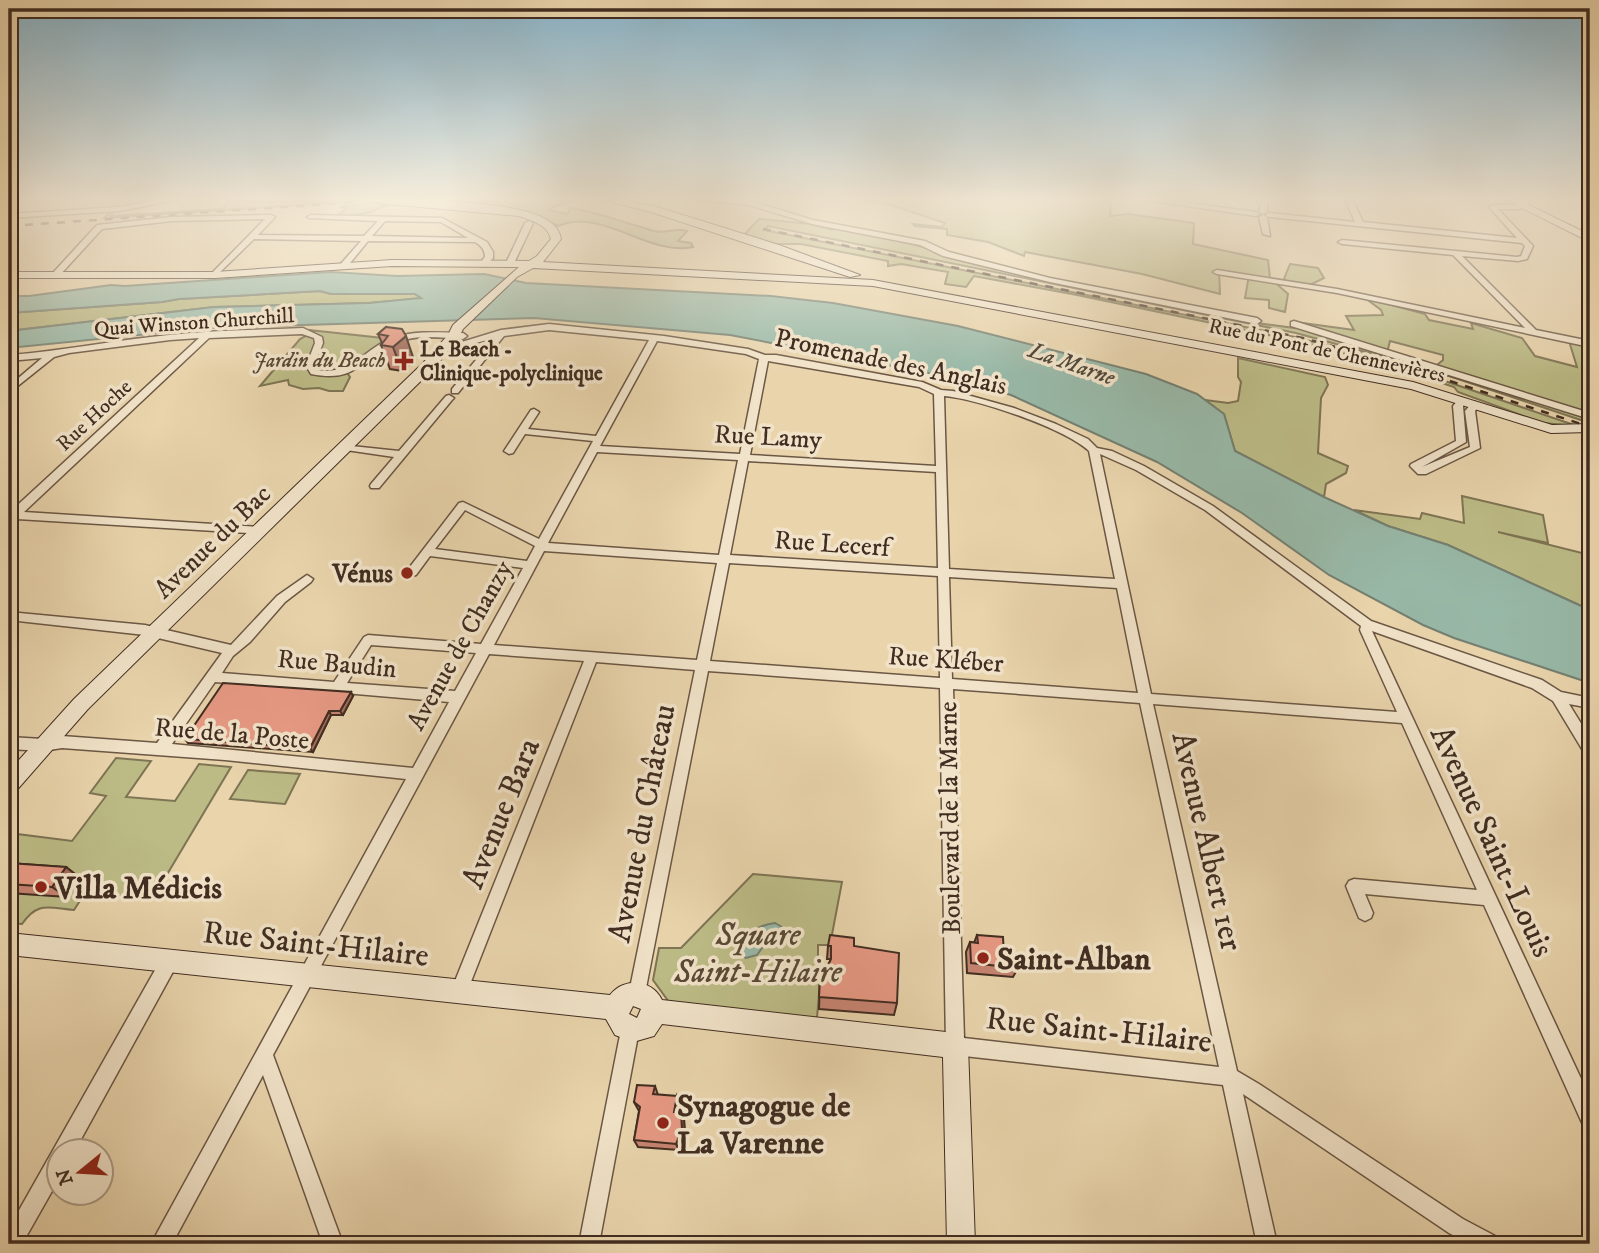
<svg xmlns="http://www.w3.org/2000/svg" width="1599" height="1253" viewBox="0 0 1599 1253" font-family="'IM FELL DW Pica',serif">
<style>
.green{fill:#bcbb86;stroke:#7e7454;stroke-width:2;fill-rule:evenodd}
.water{fill:#98b8a7;stroke:#758071;stroke-width:2}
.lines{fill:none;stroke-linecap:round;stroke-linejoin:round}
.street-casing{stroke:#6b5744;stroke-width:3}
.secondary-casing{stroke:#412d21;stroke-width:2}
.street{fill:#f1e3c9;fill-rule:evenodd}
.secondary{fill:#f1e3c9;fill-rule:evenodd}
.rail{stroke:#412d21;stroke-width:2.5;stroke-dasharray:8 8;stroke-linecap:butt}
.wall{fill:#c78472;stroke:#412d21;stroke-width:2}
.shaded-wall{fill:#a26b5c;stroke:#412d21;stroke-width:2}
.building{fill:#e79984;stroke:#412d21;stroke-width:2}
.poi-dot{fill:#8f2418;stroke:#f1e3c9;stroke-width:2.5}
.labels{text-anchor:middle;stroke-width:7;stroke-linejoin:round;paint-order:stroke}
.far-street-label{font-size:21px;fill:#412d21;stroke:#f1e3c9}
.far-poi-label{font-size:21px;font-weight:bold;fill:#412d21;stroke:#f1e3c9;text-anchor:start}
.far-park-label{font-size:21px;font-style:italic;fill:#5a4935;stroke:#f1e3c9}
.far-water-label{font-size:23px;font-style:italic;fill:#52493c;stroke:#f1e3c9}
.street-label{font-size:26px;fill:#412d21;stroke:#f1e3c9}
.poi-label{font-size:26px;font-weight:bold;fill:#412d21;stroke:#f1e3c9;text-anchor:end}
.near-street-label{font-size:32px;fill:#412d21;stroke:#f1e3c9}
.near-poi-label{font-size:32px;font-weight:bold;fill:#412d21;stroke:#f1e3c9;text-anchor:start}
.near-park-label{font-size:32px;font-style:italic;fill:#5a4935;stroke:#f1e3c9}
</style>
<rect width="100%" height="100%" fill="#e9d4ac"/>
<filter id="stains"><feTurbulence type="fractalNoise" baseFrequency=".00286" numOctaves="4"/><feColorMatrix values="0 0 0 0 .2 0 0 0 0 .09 0 0 0 0 .02 0 0 0 .5 -.17"/></filter>
<radialGradient id="worn" r=".72"><stop offset=".6" stop-color="#630" stop-opacity="0"/><stop offset="1" stop-color="#630" stop-opacity=".3"/></radialGradient>
<g class="green">
<path d="M229,199l32,3 96,-3 31,6c-11,2 -13,7 -21,8 -9,2 -19,3 -29,3l8,-8 -6,-1 16,-2 1,-4 -253,17 7,-7h3l-3,5 112,-7z"/>
<path d="M480,199h94c-8,6 -17,4 -25,11l18,4 4,-6c29,5 55,15 83,23 12,3 23,-4 33,0l-9,10 13,2 2,4c-44,10 -91,-40 -135,-21l-32,-15 -42,-5z"/>
<polygon points="851,199 1079,199 1111,203 1110,216 1128,214 1194,223 1193,244 1268,260 1270,278 1288,294 1285,312 1269,308 1269,300 1245,298 1249,275 1219,270 1220,294 1142,274 1025,252 1024,256 988,242 947,235 947,229 915,226 913,224 942,227 945,223 888,204"/>
<path d="M759,219l52,5 21,6 5,-3c37,8 75,14 110,29l302,66 46,6v-6l59,8 -8,-14 37,-1 -2,-5 -16,-12 60,16 4,6 44,9 -2,-6 51,15 13,18 42,11 -8,-26 21,5v77l-159,-53 -135,-37 -528,-107 -4,4 531,107 100,27 182,62 -34,-3 -85,-31 -4,-5 -66,-22 -95,-25 -216,-45 -103,-19 -8,11 -21,-3 3,-12 -47,-8 -13,2v-5l-87,-17h-26l-31,-9zM1390,341l53,14v5l-11,9 -52,-17 8,-3z"/>
<polygon points="1290,264 1318,268 1324,278 1308,286 1288,283 1284,279"/>
<polygon points="320,291 331,294 415,294 423,298 369,303 214,307 9,331 9,313 162,302 179,299"/>
<polygon points="309,330 392,339 346,371 350,377 343,391 329,391 319,388 303,389 289,385 288,380 260,386 300,339 313,332"/>
<polygon points="1238,358 1325,377 1328,385 1321,398 1318,453 1348,466 1346,473 1326,484 1324,497 1235,451 1224,414 1205,400 1228,403 1238,401 1241,382 1238,377"/>
<polygon points="1462,496 1543,515 1548,543 1498,532 1590,555 1590,610 1448,545 1388,526 1354,510 1420,519 1422,513 1464,523"/>
<path d="M116,758l35,3 -25,36 49,4 24,-37 32,3 -78,131 -68,-5 -11,17c-26,-2 -36,-9 -52,14l-13,-1v-9l5,-8 -5,-1v-41l6,-8 -2,-7h-4v-16l63,8 34,-45 -16,-3z"/>
<polygon points="248,770 300,774 285,804 230,799"/>
<polygon points="753,874 842,882 830,945 818,945 818,957 822,958 817,1018 669,1002 653,980 659,948 681,948"/>
</g>
<g class="water">
<polygon points="331,272 397,276 484,274 526,283 771,296 833,303 958,326 1146,374 1197,394 1224,414 1235,451 1324,497 1388,526 1448,545 1590,610 1590,683 1454,638 1423,625 1329,575 1242,513 1157,462 1011,395 948,377 730,335 534,318 209,328 9,348 9,331 214,307 369,303 421,298 415,294 331,294 320,291 179,299 162,302 9,313 9,296 29,296 111,285 125,286"/>
<path d="M775,923l7,4v6l-15,8 -10,14 -11,3 -6,-3 -2,-9c8,-13 21,-21 37,-23z"/>
</g>
<g class="lines">
<defs>
<g id="street">
<polygon points="165,199 182,199 119,211 9,218 9,214 119,207"/>
<polygon points="258,199 269,199 266,201"/>
<polygon points="694,199 750,201 813,220 925,241 949,252 1050,278 1257,318 1261,321 1257,324 1050,282 943,256 920,245 812,224 749,205"/>
<polygon points="1138,199 1159,199 1256,212 1260,214 1256,216"/>
<polygon points="1262,199 1268,199 1267,212 1263,214 1259,212"/>
<polygon points="1345,199 1352,199 1363,222 1517,238 1489,207 1492,205 1519,205 1521,203 1521,199 1527,199 1528,204 1520,209 1498,209 1533,246 1527,259 1518,261 1462,256 1536,330 1590,341 1590,347 1337,293 1217,274 1213,272 1217,270 1337,289 1525,328 1453,255 1342,244 1338,242 1342,240 1517,257 1521,256 1525,246 1522,243 1269,217 1265,215 1269,213 1355,222"/>
<polygon points="1583,199 1590,199 1590,206 1588,205"/>
<path d="M271,215l4,2 -17,18 106,1 14,-15 -69,-3 -2,-1 4,-2 131,3 45,24 6,10v6l-7,8h-6l-1,-2 6,-7c0,-7 -3,-11 -10,-15l-107,-1 -22,27h-3l-4,-2 22,-25 -107,-2 -39,38h-3v-4l53,-54 -93,2 -70,8 -44,48 -7,-2 46,-50 75,-8zM385,221l56,1 27,16 -96,-2z"/>
<polygon points="1263,215 1267,217 1270,236 1263,234 1259,217"/>
<polygon points="529,221 533,223 514,263 507,265 506,263 525,223"/>
<polygon points="1294,321 1590,413 1590,419 1291,326 1291,322"/>
<path d="M549,324l115,12 84,13 17,6h11l146,27 19,8 12,1 61,17 42,16 32,15 9,9 15,3 32,15 69,40 158,115 171,59 19,12 29,6v10l-21,-4 21,34v18l-5,-2 -32,-53 -21,-13 -160,-57 218,467v29l-7,-2 -99,-220 -119,-11 8,19 -2,5 -6,3 -6,-3 -13,-32 3,-5 5,-2 123,11 -75,-167 -249,-19 84,367 22,13 204,135 34,18 3,7h-30l-21,-11 -206,-139 34,150h-20l-34,-159 -268,-30 -6,-3 -3,-6 -6,-358 -232,-17 -63,322 -2,6 -6,2 -6,-2 -2,-6 66,-323 -99,-8 -131,335 -6,2 -6,-2 -2,-6 133,-330 -95,-7 -216,401 70,189h-20l-60,-169 -91,169h-21l255,-465 -181,-19 -163,-12 -19,3 -34,-2v-12l34,2 19,-3 95,7 65,-90 -77,-18 -136,-15v-8l136,13 86,20 46,-49 30,-21 6,4 -2,3 -26,20 -35,40 -17,14 -11,17 112,9 30,-45 4,-2 113,9 42,-76 -93,-12 -14,19 -4,1 -6,-4 53,-69 4,-1 76,37 54,-98 -68,-7 -12,19 -4,1 -5,-3 27,-41 3,-1 5,3 -11,17 68,7 53,-96 -100,-10 -45,6 -46,57h-6v-4l42,-51 -51,14 -4,-3 62,-19zM657,341l89,13 13,5 -19,95 -140,-8zM768,361l151,26 15,7 2,72 -186,-11zM944,396c34,3 120,32 145,55l26,128 -166,-10zM597,452l141,8 -19,95 -171,-12zM1100,454l36,16 69,40 156,116 -1,4 37,82 -246,-18zM748,461l188,11 2,96 -208,-13zM465,510l70,36 -8,15 -92,-12zM544,551l173,12 -20,97 -203,-15zM729,563l209,13 2,102 -230,-17zM949,577l168,11 21,105 -186,-14zM371,645l105,8 -21,38 -108,-8zM215,682l234,20 -36,66 -241,-24zM953,689l187,14 79,364 -255,-29z"/>
<path d="M303,328l19,9 1,6 -9,23 3,4c37,6 48,-24 79,-33 22,-7 45,-4 67,-4l4,3 -4,3c-21,-1 -45,-5 -65,3 -37,14 -39,42 -87,32l-5,-8 9,-23 -1,-5 -12,-4 -93,4 -185,174 236,15 6,4 -2,3 -247,-15 -8,5 1,-12 189,-174 -29,2 -101,13 -15,4 -45,36v-7l33,-28 -33,3v-6c53,-4 106,-15 160,-20 44,-5 89,-5 134,-7z"/>
<polygon points="449,395 454,398 452,400 379,488 371,488 370,486 371,484 394,457 346,450 341,447 342,445 399,451 446,396"/>
<polygon points="1462,398 1467,401 1463,406 1466,442 1422,467 1470,447 1465,411 1472,403 1475,402 1480,405 1475,411 1480,448 1426,474 1418,474 1410,466 1411,464 1456,441 1453,406 1459,399"/>
<polygon points="169,954 175,956 177,962 175,968 74,1152 60,1152 60,1177 22,1244 9,1244 9,1228 163,956"/>
<polygon points="630,1021 636,1024 639,1030 599,1244 579,1244 621,1030 624,1024"/>
</g>
<g id="secondary">
<path d="M364,199c41,0 148,1 181,20 9,5 14,10 16,20l-18,23 330,18 540,102 139,43 38,-1v8l-39,1 -140,-44 -538,-103 -340,-18 -16,9 -54,52 -5,10 -25,30 -345,340 -72,82 -7,3v-23l65,-72 349,-336 25,-28 5,-10 66,-58 -127,-1 -177,12h-206v-6h206l177,-12 137,1 8,-5 14,-17c-4,-15 -19,-18 -32,-23l-132,-12z"/>
<polygon points="599,199 620,199 657,207 779,245 860,275 850,277 651,212"/>
<polygon points="1504,199 1517,199 1590,235 1590,242"/>
<path d="M9,933l601,62c14,-18 42,-16 52,5l293,33 9,4 4,9 7,198h-28l-4,-187 -281,-33 -8,12 -21,6 -18,-7 -9,-16 -597,-64zM633,1006l8,3 -4,9 -8,-4z"/>
</g>
</defs>
<use href="#street" class="street-casing"/>
<use href="#secondary" class="secondary-casing"/>
<use href="#street" class="street"/>
<use href="#secondary" class="secondary"/>
<g class="rail">
<polyline points="9,226 357,202"/>
<polyline points="763,229 1303,338 1395,363 1590,427"/>
</g>
</g>
<g class="wall">
<polygon points="386,327 414,360 402,371 390,369 381,345 382,343 378,334"/>
<polygon points="353,696 343,715 331,715 313,752 188,743 185,739"/>
<polygon points="9,863 66,867 80,878 67,897 9,893"/>
<polygon points="977,935 1018,968 1013,977 967,973 966,952 970,942 974,943"/>
<polygon points="828,946 854,946 897,1003 894,1015 819,1009 820,979 825,980 826,970 831,959 827,959"/>
<polygon points="655,1086 658,1095 680,1104 678,1112 684,1119 685,1136 679,1150 638,1147 634,1140 639,1111 634,1102"/>
</g>
<g class="shaded-wall">
<polygon points="406,336 414,360 402,371 393,347"/>
<polygon points="351,692 353,696 343,715 340,711"/>
<polygon points="329,711 331,715 313,752 310,748"/>
<polygon points="66,867 80,878 67,897 52,887"/>
<polygon points="677,1096 680,1104 677,1119 674,1112"/>
<polygon points="681,1112 684,1119 685,1136 679,1150 676,1144"/>
</g>
<g class="building">
<polygon points="386,327 402,329 406,336 393,347 381,345 388,336 378,334"/>
<polygon points="223,683 351,692 340,711 329,711 310,748 185,739"/>
<polygon points="9,863 66,867 52,887 9,884"/>
<polygon points="830,935 854,938 854,946 899,953 897,1003 819,997 820,979 826,980 826,970 831,959 831,946 828,946"/>
<polygon points="977,935 1003,937 1004,956 1017,957 1018,968 971,963 970,942 978,943"/>
<polygon points="637,1085 655,1086 653,1094 677,1096 674,1112 681,1112 682,1129 676,1144 634,1140 640,1107 634,1102"/>
</g>
<linearGradient id="sky" x2="0" y2="1"><stop stop-color="#88b6ce"/><stop offset="0.53" stop-color="#f5ecda"/><stop offset="1" stop-color="#f5ecda" stop-opacity="0"/></linearGradient>
<rect width="1599" height="375" fill="url(#sky)"/>
<g class="poi-dot">
<path d="M400.5 350.5h7v7h7v7h-7v7h-7v-7h-7v-7h7z"/>
<circle cx="407" cy="573" r="7"/>
<circle cx="41" cy="887" r="7"/>
<circle cx="983" cy="958" r="7"/>
<circle cx="663" cy="1123" r="7"/>
</g>
<g class="labels">
<g class="far-street-label">
<text transform="translate(194 322) rotate(-4)" y="7">Quai Winston Churchill</text>
<text transform="translate(1327 350) rotate(12)" y="7">Rue du Pont de Chennevières</text>
<text transform="translate(94 415) rotate(-43)" y="7">Rue Hoche</text>
</g>
<g class="far-poi-label">
<text x="420" y="356">Le Beach -<tspan x="420" dy="24">Clinique-polyclinique</tspan></text>
</g>
<g class="far-park-label">
<text x="319" y="367">Jardin du Beach</text>
</g>
<g class="far-water-label">
<text transform="translate(1072 363) rotate(19)" y="8">La Marne</text>
</g>
<g class="street-label">
<text transform="translate(891 361) rotate(12)" y="9">Promenade des Anglais</text>
<text transform="translate(768 436) rotate(3)" y="9">Rue Lamy</text>
<text transform="translate(212 541) rotate(-44)" y="9">Avenue du Bac</text>
<text transform="translate(832 543) rotate(4)" y="9">Rue Lecerf</text>
<text transform="translate(459 645) rotate(-61)" y="9">Avenue de Chanzy</text>
<text transform="translate(946 659) rotate(4)" y="9">Rue Kléber</text>
<text transform="translate(337 663) rotate(5)" y="9">Rue Baudin</text>
<text transform="translate(232 733) rotate(5)" y="9">Rue de la Poste</text>
<text transform="translate(949 818) rotate(-91)" y="9">Boulevard de la Marne</text>
</g>
<g class="poi-label">
<text x="393" y="582">Vénus</text>
</g>
<g class="near-street-label">
<text transform="translate(500 813) rotate(-68)" y="11">Avenue Bara</text>
<text transform="translate(641 823) rotate(-79)" y="11">Avenue du Château</text>
<text transform="translate(1208 841) rotate(77)" y="11">Avenue Albert 1er</text>
<text transform="translate(1493 841) rotate(65)" y="11">Avenue Saint-Louis</text>
<text transform="translate(316 943) rotate(6)" y="11">Rue Saint-Hilaire</text>
<text transform="translate(1099 1029) rotate(6)" y="11">Rue Saint-Hilaire</text>
</g>
<g class="near-poi-label">
<text x="55" y="898">Villa Médicis</text>
<text x="997" y="969">Saint-Alban</text>
<text x="677" y="1116">Synagogue de<tspan x="677" dy="37">La Varenne</tspan></text>
</g>
<g class="near-park-label">
<text x="758" y="945">Square<tspan x="758" dy="37">Saint-Hilaire</tspan></text>
</g>
</g>
<rect width="1599" height="1253" fill="none" stroke="#e9d4ac" stroke-width="35"/>
<rect x="10" y="10" width="1578" height="1232" fill="none" stroke="#412d21" stroke-width="3.5"/>
<rect x="18" y="18" width="1564" height="1218" fill="none" stroke="#412d21" stroke-width="2"/>
<g transform="translate(80 1172) rotate(252)"><circle r="33" fill="#f1e3c9" stroke="#ab9a86" stroke-width="2"/>
<path d="M0-5L12 26L0 18L-12 26Z" fill="#8f2418"/>
<text y="-10" font-size="19" font-weight="bold" text-anchor="middle" fill="#412d21">N</text>
</g>
<rect width="100%" height="100%" filter="url(#stains)"/>
<rect width="100%" height="100%" fill="url(#worn)"/>
</svg>
